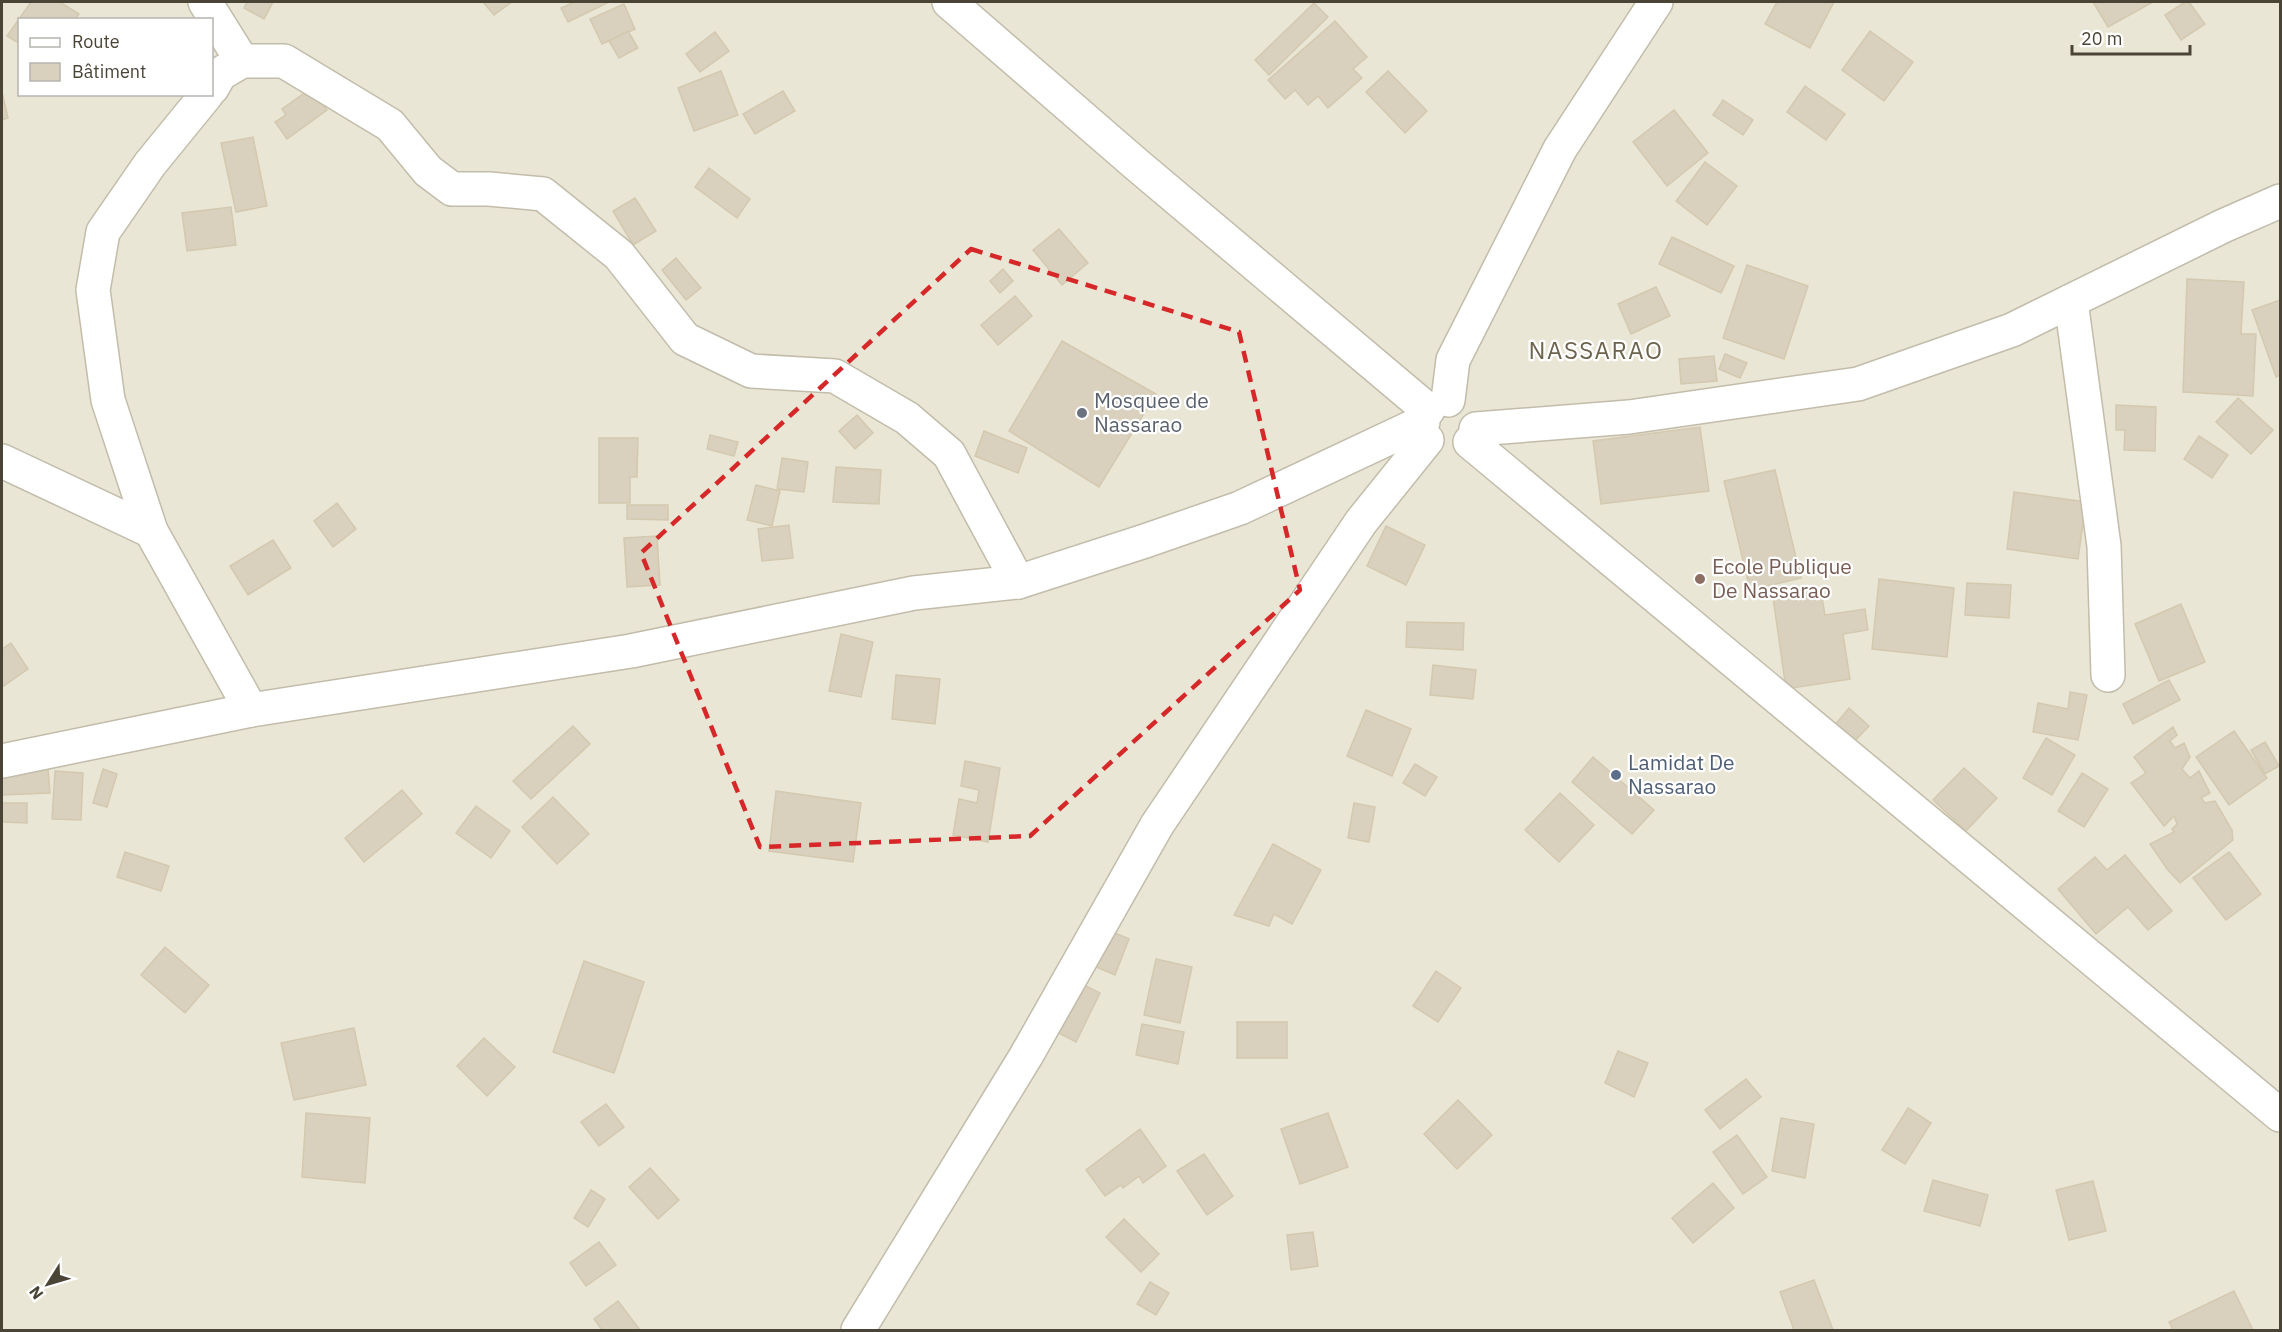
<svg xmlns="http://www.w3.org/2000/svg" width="2282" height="1332" viewBox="0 0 2282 1332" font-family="'IBM Plex Sans',sans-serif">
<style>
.residential{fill:#eae6d6;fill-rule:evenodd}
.building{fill:#d9d0bd;stroke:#d4c9af;stroke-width:1.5}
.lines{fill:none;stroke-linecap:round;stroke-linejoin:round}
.minor-casing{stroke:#c2bcaa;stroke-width:36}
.minor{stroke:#fff;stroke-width:33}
.marked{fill:none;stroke:#d62828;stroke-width:4.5;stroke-dasharray:12 8;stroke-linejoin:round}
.worship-dot{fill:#6b7280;stroke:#fff;stroke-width:2}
.education-dot{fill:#8d6e63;stroke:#fff;stroke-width:2}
.service-dot{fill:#5c6f8a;stroke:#fff;stroke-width:2}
.labels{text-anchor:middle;stroke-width:4.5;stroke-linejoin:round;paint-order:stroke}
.worship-label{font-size:21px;fill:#5b616d;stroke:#fff;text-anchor:start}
.education-label{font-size:21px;fill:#785e54;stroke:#fff;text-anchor:start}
.service-label{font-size:21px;fill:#4e5e75;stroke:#fff;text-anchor:start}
.quarter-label{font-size:24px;letter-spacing:1.5px;fill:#6e634c;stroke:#fff}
</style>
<rect width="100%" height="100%" fill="#f6f3e9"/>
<path class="residential" d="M2,2h2278v1328h-2278zM20,20h192v74h-192z"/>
<g class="building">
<polygon points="31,2 60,2 79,14 75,20 20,20 20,44 7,36"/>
<polygon points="247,2 273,2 264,19 244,8"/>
<polygon points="483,2 512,2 494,15"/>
<polygon points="574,2 609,2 568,22 561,8"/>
<polygon points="1777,2 1834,2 1810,48 1765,24"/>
<polygon points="2093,2 2153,2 2108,27"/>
<polygon points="2185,2 2189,2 2205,24 2181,40 2165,15"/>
<polygon points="1314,3 1328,17 1269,75 1255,60"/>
<polygon points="624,4 635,29 602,44 590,19"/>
<polygon points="1335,21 1367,57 1353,69 1362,78 1328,108 1318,96 1308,105 1295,90 1285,99 1268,80"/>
<polygon points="628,31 638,48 619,58 609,41"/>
<polygon points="1870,31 1913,62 1884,101 1842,70"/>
<polygon points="715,32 729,51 700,72 686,54"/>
<polygon points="721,71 738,115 694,131 678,88"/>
<polygon points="1388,71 1427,111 1405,133 1366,92"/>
<polygon points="1805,86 1845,114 1826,140 1787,112"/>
<polygon points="310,89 327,110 287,139 275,122 286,115 282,109"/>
<polygon points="783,91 795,111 755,134 743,114"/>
<polygon points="2,92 8,118 2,120"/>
<polygon points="1723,100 1753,120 1743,135 1713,115"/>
<polygon points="1674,110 1708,153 1667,186 1633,142"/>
<polygon points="253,137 267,206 236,212 221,143"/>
<polygon points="1705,162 1737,186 1707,225 1676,201"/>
<polygon points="709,168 750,199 737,218 695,187"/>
<polygon points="635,198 656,231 633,245 613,211"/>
<polygon points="231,207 236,245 187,251 182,213"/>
<polygon points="1059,229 1088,263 1062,285 1033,250"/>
<polygon points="1672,237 1734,266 1721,293 1659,264"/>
<polygon points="676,258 701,288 686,300 662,270"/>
<polygon points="1747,265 1808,286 1784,359 1723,338"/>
<polygon points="1003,269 1013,281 1000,293 990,281"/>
<polygon points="2187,279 2244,282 2241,334 2256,334 2253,396 2183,392"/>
<polygon points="1656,287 1670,316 1631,334 1618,304"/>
<polygon points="1015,296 1032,316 998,345 981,325"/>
<polygon points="2280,300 2280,375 2276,377 2252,310"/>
<polygon points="1062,341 1156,394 1099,487 1009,431"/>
<polygon points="1725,354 1747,363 1740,378 1719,369"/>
<polygon points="1714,356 1717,381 1681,384 1679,359"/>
<polygon points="2238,398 2273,430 2251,454 2216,422"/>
<polygon points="2116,405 2156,407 2155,451 2124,450 2125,430 2116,430"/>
<polygon points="857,415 873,433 855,449 839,431"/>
<polygon points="1700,427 1709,491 1601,504 1593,441"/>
<polygon points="984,431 1027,448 1018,473 975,456"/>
<polygon points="710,435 738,442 734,456 707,449"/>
<polygon points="2199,436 2228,455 2212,478 2184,459"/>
<polygon points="599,438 638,438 637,477 630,477 630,503 599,503"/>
<polygon points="782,458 808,462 804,492 777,489"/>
<polygon points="836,467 881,470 879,504 833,502"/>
<polygon points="1775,470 1801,578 1750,590 1724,481"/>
<polygon points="756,485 780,491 772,526 747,520"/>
<polygon points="2014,492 2086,502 2078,559 2007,549"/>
<polygon points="337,503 356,529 333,547 314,521"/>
<polygon points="627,505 668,505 668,520 627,519"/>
<polygon points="789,525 793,558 762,561 758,529"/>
<polygon points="1386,526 1425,545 1406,585 1367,566"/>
<polygon points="657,536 660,585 627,587 624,538"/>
<polygon points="273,540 291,568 248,595 230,566"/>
<polygon points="1879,579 1954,588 1947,657 1872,649"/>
<polygon points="1967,583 2011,585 2009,618 1965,615"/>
<polygon points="1821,591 1825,615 1865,609 1868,630 1843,634 1850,679 1786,689 1773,598"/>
<polygon points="2181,604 2205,662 2159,681 2135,624"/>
<polygon points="1407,622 1464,623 1463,650 1406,647"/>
<polygon points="841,634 873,642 861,697 829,691"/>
<polygon points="11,643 28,669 2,687 2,649"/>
<polygon points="1433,665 1476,670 1473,699 1430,695"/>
<polygon points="896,675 940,679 935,724 892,719"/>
<polygon points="2169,680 2180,700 2133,724 2123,704"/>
<polygon points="2070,692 2087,695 2078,740 2033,732 2038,703 2068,709"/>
<polygon points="1849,708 1869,726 1852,744 1834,726"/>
<polygon points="1366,710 1411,729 1392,776 1347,756"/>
<polygon points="573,726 590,744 531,799 513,781"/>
<polygon points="2173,727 2177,735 2170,741 2175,748 2184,743 2190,757 2182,769 2190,778 2199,771 2210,793 2201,798 2205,803 2215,801 2232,830 2233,840 2180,883 2167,869 2150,844 2174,832 2172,829 2177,824 2174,816 2164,826 2131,783 2146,773 2134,757"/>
<polygon points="2234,731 2267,778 2229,805 2196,757"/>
<polygon points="2046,738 2075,755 2052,795 2023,778"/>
<polygon points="2265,742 2279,766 2265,774 2251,750"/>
<polygon points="1593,757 1654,810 1632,834 1572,782"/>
<polygon points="965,761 1000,768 988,842 953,835 959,799 977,803 979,790 961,786"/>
<polygon points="1415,764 1437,777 1425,796 1403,783"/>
<polygon points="48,768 50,793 2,795 2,770"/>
<polygon points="1964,768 1997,798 1966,831 1933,800"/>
<polygon points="103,769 117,774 107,807 93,803"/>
<polygon points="55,771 83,773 81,820 52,819"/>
<polygon points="2082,773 2108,789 2084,827 2058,811"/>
<polygon points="402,790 422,814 364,862 345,838"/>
<polygon points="776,791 861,803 853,862 769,851"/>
<polygon points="1560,793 1594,825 1559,862 1525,830"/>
<polygon points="553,797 589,834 557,864 522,827"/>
<polygon points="2,803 27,803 27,823 2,822"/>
<polygon points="1354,803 1375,807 1369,842 1348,838"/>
<polygon points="476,806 510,831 491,858 456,833"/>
<polygon points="1273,844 1321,870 1292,924 1274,914 1269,926 1234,915"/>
<polygon points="125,852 169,866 161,891 117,877"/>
<polygon points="2229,852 2261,894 2226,920 2193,878"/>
<polygon points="2125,855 2172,911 2148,930 2128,907 2096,934 2058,889 2095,857 2107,870"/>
<polygon points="1101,927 1129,939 1115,975 1087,963"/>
<polygon points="165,947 209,985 185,1013 141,975"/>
<polygon points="1156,959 1192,967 1180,1023 1144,1015"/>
<polygon points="584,961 644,982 614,1073 553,1052"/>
<polygon points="1436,971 1461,988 1438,1022 1413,1006"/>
<polygon points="1076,981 1100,993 1076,1042 1051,1029"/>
<rect x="1237" y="1022" width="50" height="36"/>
<polygon points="1142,1024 1184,1032 1178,1064 1136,1055"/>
<polygon points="354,1028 366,1085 294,1100 281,1043"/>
<polygon points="484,1038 515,1067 487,1096 457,1066"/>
<polygon points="1618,1051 1648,1063 1634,1097 1605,1083"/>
<polygon points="1746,1079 1761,1097 1720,1129 1705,1110"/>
<polygon points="1458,1100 1492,1135 1457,1169 1424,1134"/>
<polygon points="606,1104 624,1127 599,1146 581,1122"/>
<polygon points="1908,1108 1931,1123 1905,1164 1882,1150"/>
<polygon points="306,1113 370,1118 365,1183 302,1177"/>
<polygon points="1328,1113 1348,1167 1300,1184 1281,1129"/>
<polygon points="1781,1118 1814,1124 1805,1178 1772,1171"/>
<polygon points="1140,1129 1166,1166 1143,1183 1139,1176 1123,1188 1121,1185 1105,1196 1086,1170"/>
<polygon points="1737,1135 1767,1177 1743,1194 1713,1152"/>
<polygon points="1204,1154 1233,1196 1207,1215 1177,1171"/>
<polygon points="650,1168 679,1200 658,1219 629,1187"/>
<polygon points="1933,1180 1988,1195 1980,1226 1924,1211"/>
<polygon points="2093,1181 2106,1231 2069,1240 2056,1190"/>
<polygon points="1713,1183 1734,1208 1693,1243 1672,1218"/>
<polygon points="591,1190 605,1199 588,1227 574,1218"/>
<polygon points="1124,1219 1159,1254 1141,1272 1106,1237"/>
<polygon points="1313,1232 1318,1266 1291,1270 1287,1235"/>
<polygon points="599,1242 616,1265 586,1286 570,1263"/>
<polygon points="1814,1280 1833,1330 1794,1330 1780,1292"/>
<polygon points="1150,1282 1169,1293 1156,1315 1137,1304"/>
<polygon points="2234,1291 2253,1330 2173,1330 2169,1322"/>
<polygon points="618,1301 640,1330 602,1330 594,1319"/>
</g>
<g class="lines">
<defs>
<g id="minor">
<polyline points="205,2 242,61"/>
<polyline points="949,2 1136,164 1428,410"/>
<polyline points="212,88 220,74 242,61 284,61 390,125 428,171 452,189 489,189 543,194 619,255 685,339 751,371 835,376 907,418 949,454 1018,582"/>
<polyline points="207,94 150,164 103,232 93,290 108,400 151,531 251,710"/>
<polyline points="2071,301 2104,546 2108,675"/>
<polyline points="1448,400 1453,360 1560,149 1656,2"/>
<polyline points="1476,429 1629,417 1858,384 2012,330 2223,226 2280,201"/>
<polyline points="1470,442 2280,1115"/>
<polyline points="2,461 151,531"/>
<polyline points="2,761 251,710 631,651 914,593 1018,582 1145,541 1240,508 1423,422"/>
<polyline points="858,1330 1026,1056 1157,825 1361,522 1427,440"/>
</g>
</defs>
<use href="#minor" class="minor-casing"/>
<use href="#minor" class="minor"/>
</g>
<path class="marked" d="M971,249l268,83 61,258 -270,246 -270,11 -119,-294z"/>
<circle class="worship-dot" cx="1082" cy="413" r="6"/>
<circle class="education-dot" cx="1700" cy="579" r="6"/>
<circle class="service-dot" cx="1616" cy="775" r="6"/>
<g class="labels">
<g class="worship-label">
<text x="1094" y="408">Mosquee de<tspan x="1094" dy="24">Nassarao</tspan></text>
</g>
<g class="education-label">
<text x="1712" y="574">Ecole Publique<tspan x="1712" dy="24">De Nassarao</tspan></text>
</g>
<g class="service-label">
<text x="1628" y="770">Lamidat De<tspan x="1628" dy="24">Nassarao</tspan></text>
</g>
<g class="quarter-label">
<text x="1596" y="359">NASSARAO</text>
</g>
</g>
<rect width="2282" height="1332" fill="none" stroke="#4a4436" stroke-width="6"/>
<rect x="18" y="18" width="195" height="78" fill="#ffffff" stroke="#b7b4af" stroke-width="1.5"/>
<rect x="30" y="38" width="30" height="9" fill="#ffffff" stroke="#b7b4af" stroke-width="1.5"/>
<text x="72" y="48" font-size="18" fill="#4a4436">Route</text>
<rect x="30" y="63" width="30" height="18" fill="#d9d0bd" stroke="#b7b4af" stroke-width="1.5"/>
<text x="72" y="78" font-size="18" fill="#4a4436">Bâtiment</text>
<g transform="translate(48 1284) rotate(233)" stroke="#ffffff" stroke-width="4.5" paint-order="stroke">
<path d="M0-4.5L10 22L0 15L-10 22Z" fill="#4a4436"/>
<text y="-9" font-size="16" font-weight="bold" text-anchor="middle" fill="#4a4436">N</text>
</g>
<path d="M2072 45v9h118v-9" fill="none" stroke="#4a4436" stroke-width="3"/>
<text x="2081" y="45" font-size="18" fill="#4a4436" stroke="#ffffff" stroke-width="4.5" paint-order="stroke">20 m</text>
</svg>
